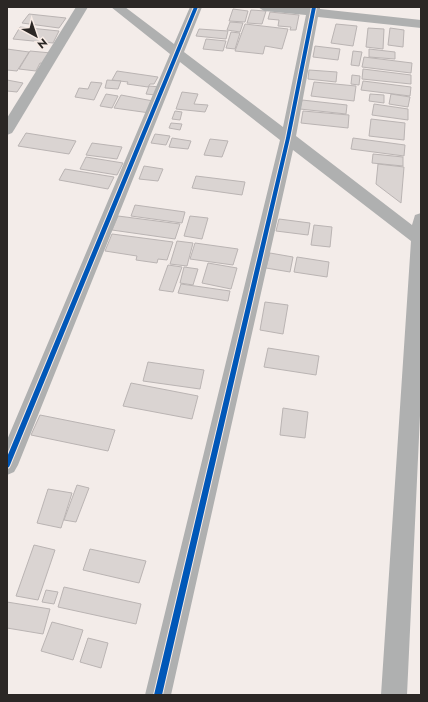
<svg xmlns="http://www.w3.org/2000/svg" width="428" height="702" viewBox="0 0 428 702" font-family="Jost,sans-serif">
<style>
.building{fill:#dad4d2;stroke:#bab4b3}
.lines{fill:none;stroke-linecap:round;stroke-linejoin:round}
.street{fill:#afb0b0;fill-rule:evenodd}
.cycleway-casing{stroke:#f7ebe5;stroke-width:2}
.cycleway{fill:#0057b8;fill-rule:evenodd}
</style>
<rect width="100%" height="100%" fill="#f3ece9"/>
<g class="building">
<polygon points="233,9 248,11 245,22 229,21"/>
<polygon points="251,10 266,11 262,24 247,23"/>
<polygon points="270,12 299,15 296,30 290,30 291,27 278,26 279,20 268,19"/>
<polygon points="29,14 66,18 59,28 22,23"/>
<polygon points="230,22 243,23 240,32 227,30"/>
<polygon points="245,24 288,29 282,49 265,46 263,54 235,51"/>
<polygon points="336,24 357,26 353,46 331,43"/>
<polygon points="20,27 59,31 53,43 13,39"/>
<polygon points="368,28 384,29 383,49 366,47"/>
<polygon points="390,28 404,30 403,47 388,45"/>
<polygon points="199,29 228,31 226,39 196,36"/>
<polygon points="231,32 240,33 235,49 226,48"/>
<polygon points="206,39 226,41 223,51 203,49"/>
<polygon points="315,46 340,49 338,60 313,57"/>
<polygon points="7,49 29,52 17,71 7,70"/>
<polygon points="369,49 395,52 395,59 369,57"/>
<polygon points="30,51 51,53 45,64 40,63 36,71 19,69"/>
<polygon points="353,51 362,52 359,66 351,65"/>
<polygon points="364,57 412,63 411,73 362,67"/>
<polygon points="363,69 411,75 411,84 362,79"/>
<polygon points="309,70 337,72 336,82 308,79"/>
<polygon points="117,71 158,77 154,84 150,84 148,87 127,84 128,82 112,80"/>
<polygon points="352,75 360,76 359,85 351,84"/>
<polygon points="7,80 23,83 17,92 7,91"/>
<polygon points="107,80 121,81 118,89 105,88"/>
<polygon points="363,81 411,87 410,96 361,90"/>
<polygon points="91,82 102,83 94,100 75,97 79,88 88,89"/>
<polygon points="314,82 356,86 354,101 311,96"/>
<polygon points="149,86 160,87 156,95 146,94"/>
<polygon points="182,92 198,94 194,104 208,105 205,112 176,109"/>
<polygon points="106,94 118,96 112,108 100,106"/>
<polygon points="370,94 384,95 384,103 369,101"/>
<polygon points="391,94 410,97 408,107 389,104"/>
<polygon points="121,95 153,101 150,113 114,108"/>
<polygon points="302,100 347,105 346,114 300,109"/>
<polygon points="374,104 408,109 408,120 372,115"/>
<polygon points="175,111 182,112 180,120 172,119"/>
<polygon points="303,111 349,115 348,128 301,123"/>
<polygon points="371,119 405,123 404,140 369,136"/>
<polygon points="171,123 182,124 180,130 169,128"/>
<polygon points="26,133 76,141 69,154 18,146"/>
<polygon points="155,134 170,136 166,145 151,143"/>
<polygon points="172,138 191,141 188,149 169,147"/>
<polygon points="353,138 405,145 404,156 351,149"/>
<polygon points="210,139 228,141 222,157 204,155"/>
<polygon points="92,143 122,147 117,159 86,155"/>
<polygon points="373,154 403,157 403,166 372,163"/>
<polygon points="86,157 123,163 117,175 80,169"/>
<polygon points="378,164 404,167 401,203 376,184"/>
<polygon points="144,166 163,169 158,181 139,179"/>
<polygon points="65,169 114,177 108,189 59,180"/>
<polygon points="196,176 245,182 242,195 192,188"/>
<polygon points="135,205 185,212 182,223 131,216"/>
<polygon points="118,216 180,224 175,239 112,230"/>
<polygon points="190,216 208,218 202,239 184,236"/>
<polygon points="279,219 310,223 308,235 276,231"/>
<polygon points="314,225 332,227 330,247 311,245"/>
<polygon points="112,234 173,242 167,260 158,259 157,263 136,260 137,256 105,251"/>
<polygon points="177,241 193,243 187,266 170,264"/>
<polygon points="195,243 238,249 233,265 190,259"/>
<polygon points="270,253 293,257 290,272 266,268"/>
<polygon points="297,257 329,262 327,277 294,272"/>
<polygon points="208,263 237,268 231,289 202,283"/>
<polygon points="168,265 182,267 173,292 159,290"/>
<polygon points="184,267 198,269 193,285 180,283"/>
<polygon points="181,284 230,291 228,301 178,293"/>
<polygon points="265,302 288,305 283,334 260,330"/>
<polygon points="268,348 319,356 316,375 264,367"/>
<polygon points="148,362 204,370 200,389 143,381"/>
<polygon points="131,383 198,396 192,419 123,406"/>
<polygon points="283,408 308,412 305,438 280,435"/>
<polygon points="40,415 115,430 108,451 31,435"/>
<polygon points="77,485 89,488 76,522 64,520"/>
<polygon points="48,489 72,493 61,528 37,523"/>
<polygon points="34,545 55,550 38,600 16,596"/>
<polygon points="90,549 146,561 139,583 83,570"/>
<polygon points="64,587 141,604 136,624 58,607"/>
<polygon points="46,590 58,592 54,604 42,602"/>
<polygon points="7,602 50,609 43,634 7,628"/>
<polygon points="52,622 83,630 73,660 41,651"/>
<polygon points="88,638 108,643 101,668 80,662"/>
</g>
<g class="lines">
<g class="street">
<polygon points="76,7 88,7 14,130 12,133 7,135 7,118"/>
<polygon points="111,7 125,7 174,44 190,7 202,7 184,52 283,127 306,15 264,11 258,7 320,7 320,9 421,20 421,28 318,17 296,136 412,225 415,215 421,213 421,394 407,695 381,695 411,241 293,150 171,695 145,695 280,140 180,62 18,465 14,472 7,475 7,440 170,54"/>
</g>
<defs>
<g id="cycleway">
<polygon points="194,7 198,7 10,465 9,467 7,468 7,457"/>
<polygon points="312,7 316,7 290,138 162,695 154,695 286,138"/>
</g>
</defs>
<use href="#cycleway" class="cycleway-casing"/>
<use href="#cycleway" class="cycleway"/>
</g>
<rect width="428" height="702" fill="none" stroke="#2b2725" stroke-width="16"/>
<g transform="translate(36 36) rotate(140)" stroke="#f7ebe5" stroke-width="3" paint-order="stroke">
<path d="M0-3L7 15L0 10L-7 15Z" fill="#2b2725"/>
<text y="-6" font-size="11" font-weight="bold" text-anchor="middle" fill="#2b2725">N</text>
</g>
</svg>
